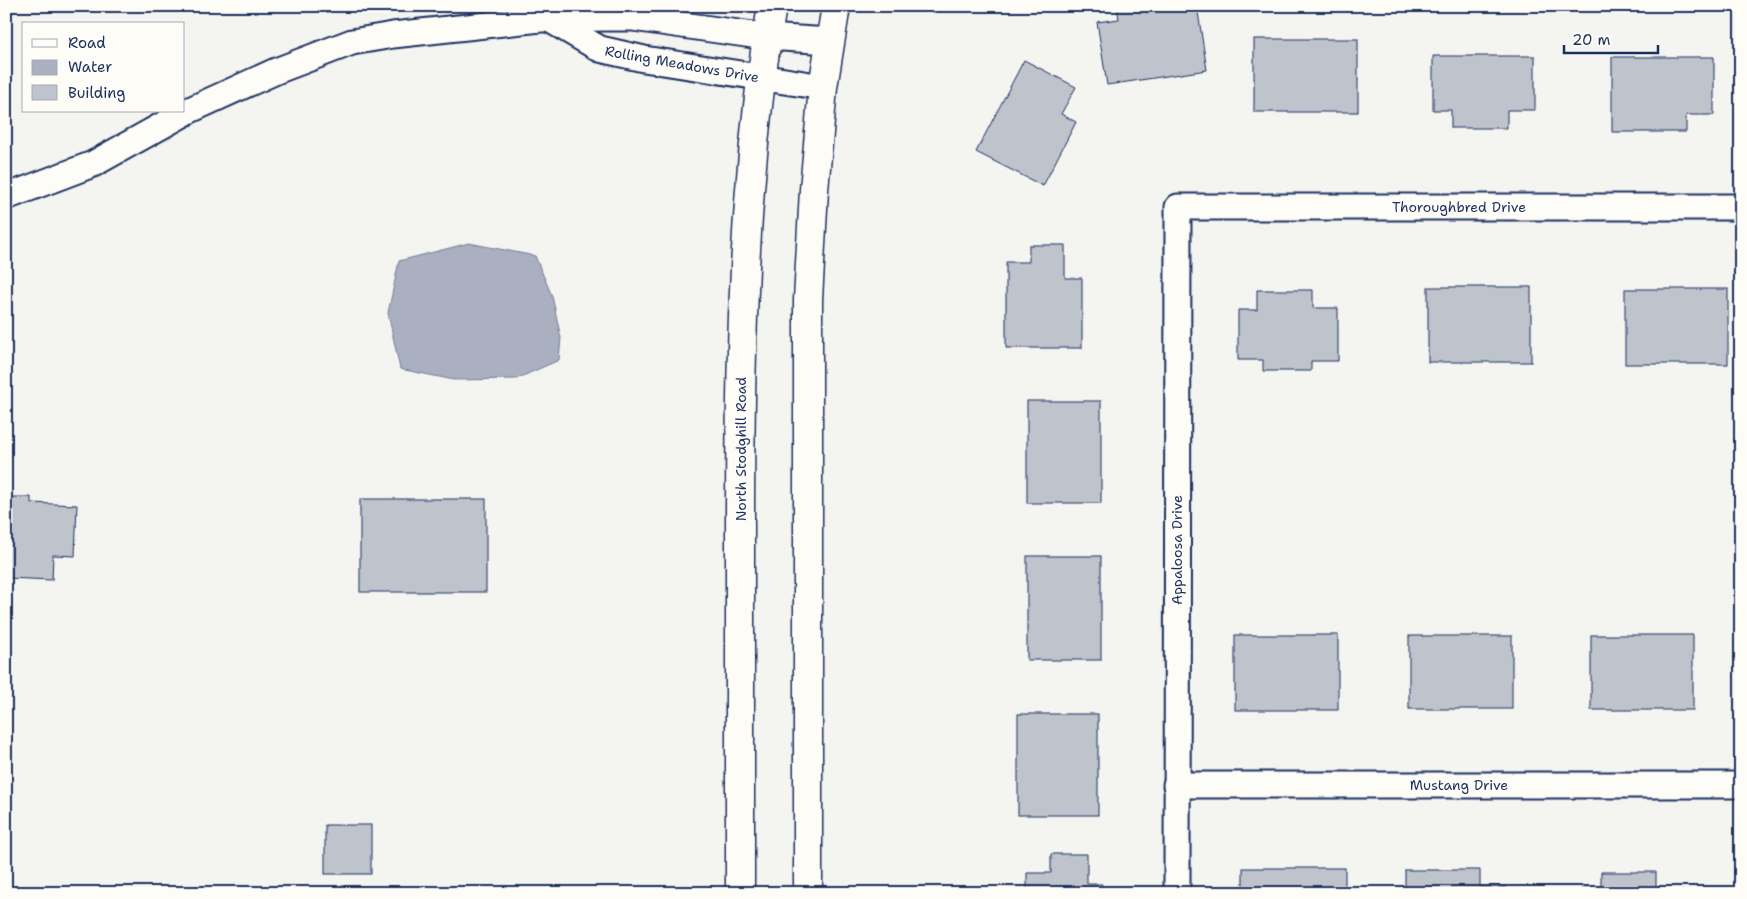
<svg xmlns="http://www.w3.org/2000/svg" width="1747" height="899" viewBox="0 0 1747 899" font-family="'Shantell Sans',sans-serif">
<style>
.water{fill:#aab0bf;stroke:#717c98}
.building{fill:#bfc3cc;stroke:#1b2f5e}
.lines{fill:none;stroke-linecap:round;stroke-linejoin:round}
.street-casing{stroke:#1b2f5e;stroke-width:29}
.secondary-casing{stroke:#1b2f5e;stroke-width:31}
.street{stroke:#fdfcf7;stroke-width:25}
.secondary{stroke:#fdfcf7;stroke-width:28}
.labels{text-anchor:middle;stroke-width:4;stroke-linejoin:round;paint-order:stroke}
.street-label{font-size:14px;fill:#1b2f5e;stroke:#fdfcf7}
</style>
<rect width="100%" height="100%" fill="#f4f4f1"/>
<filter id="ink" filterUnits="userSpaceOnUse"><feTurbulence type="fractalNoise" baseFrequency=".02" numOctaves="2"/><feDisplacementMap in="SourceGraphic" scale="10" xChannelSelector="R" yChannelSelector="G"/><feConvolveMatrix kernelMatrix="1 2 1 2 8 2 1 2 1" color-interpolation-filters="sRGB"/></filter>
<g filter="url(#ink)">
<polygon class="water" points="469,243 535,256 552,296 561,338 559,360 516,379 454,380 400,369 388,313 399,261"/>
<g class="building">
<polygon points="1117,6 1197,6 1207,70 1107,85 1097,22 1119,19"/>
<rect x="1254" y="39" width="104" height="73"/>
<polygon points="1433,56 1535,56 1535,110 1507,110 1507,128 1451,128 1451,110 1433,110"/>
<polygon points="1612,57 1714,57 1714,115 1686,115 1686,132 1612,132"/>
<polygon points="1024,60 1076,87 1061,114 1076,122 1043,186 976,152"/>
<polygon points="1029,245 1065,245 1065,278 1082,278 1082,348 1006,348 1006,262 1029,262"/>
<rect x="1428" y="287" width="103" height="75"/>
<rect x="1625" y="289" width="103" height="75"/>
<polygon points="1257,290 1313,290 1313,308 1338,308 1338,361 1311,361 1311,371 1263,371 1263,360 1238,360 1238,310 1257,310"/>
<rect x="1027" y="401" width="74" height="102"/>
<polygon points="6,497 31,497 31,503 77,505 75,556 53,555 52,580 6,578"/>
<rect x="360" y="499" width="126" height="93"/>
<rect x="1027" y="556" width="74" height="104"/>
<rect x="1235" y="635" width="103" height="75"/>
<rect x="1591" y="635" width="102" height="75"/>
<rect x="1409" y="636" width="103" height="73"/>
<rect x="1018" y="714" width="80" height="101"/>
<rect x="325" y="825" width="46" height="49"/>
<polygon points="1051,854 1087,854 1087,884 1102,884 1102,893 1027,893 1027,873 1051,873"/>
<rect x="1243" y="868" width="102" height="25"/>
<polygon points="1405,870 1480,870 1480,887 1506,887 1506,893 1405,893"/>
<polygon points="1601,872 1656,872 1656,891 1684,891 1684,893 1582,893 1582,888 1601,888"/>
</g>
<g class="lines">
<defs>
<g id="street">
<polyline points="549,19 600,49 644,59 823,87"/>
<polyline points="6,197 93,164 190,110 276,71 352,42 393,35 541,19 606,18 633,18 767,37 830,41"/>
<polyline points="1176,785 1741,785"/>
<polyline points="1177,893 1178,207 1741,207"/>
</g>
<g id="secondary">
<path d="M740,893c0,-122 0,-244 0,-366 0,-174 3,-349 32,-521"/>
<polyline points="808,893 808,300 814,190 823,87 836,6"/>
</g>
</defs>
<use href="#street" class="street-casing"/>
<use href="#secondary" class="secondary-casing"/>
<use href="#street" class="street"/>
<use href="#secondary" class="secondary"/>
</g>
</g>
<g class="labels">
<g class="street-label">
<text transform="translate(682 64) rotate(10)" y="5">Rolling Meadows Drive</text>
<text x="1459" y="212">Thoroughbred Drive</text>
<text transform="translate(741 449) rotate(-90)" y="5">North Stodghill Road</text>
<text transform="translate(1177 550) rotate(-90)" y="5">Appaloosa Drive</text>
<text x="1459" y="790">Mustang Drive</text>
</g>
</g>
<rect width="1747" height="899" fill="none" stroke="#fdfcf7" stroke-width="25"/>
<rect x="12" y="12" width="1722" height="874" fill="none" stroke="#1b2f5e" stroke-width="2" filter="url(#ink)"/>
<rect x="22" y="22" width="162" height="90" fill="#fdfcf7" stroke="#a3aaba"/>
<rect x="32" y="39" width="25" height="8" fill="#fdfcf7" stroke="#a3aaba"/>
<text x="68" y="48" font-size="15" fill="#1b2f5e">Road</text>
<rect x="32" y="60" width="25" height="15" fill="#aab0bf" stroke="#a3aaba"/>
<text x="68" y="72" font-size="15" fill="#1b2f5e">Water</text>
<rect x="32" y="85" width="25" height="15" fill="#bfc3cc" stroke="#a3aaba"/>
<text x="68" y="98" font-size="15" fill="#1b2f5e">Building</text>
<path d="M1564 45v8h94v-8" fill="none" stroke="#1b2f5e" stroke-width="2.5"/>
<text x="1572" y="45" font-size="15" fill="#1b2f5e" stroke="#fdfcf7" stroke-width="4" paint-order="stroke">20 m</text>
</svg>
